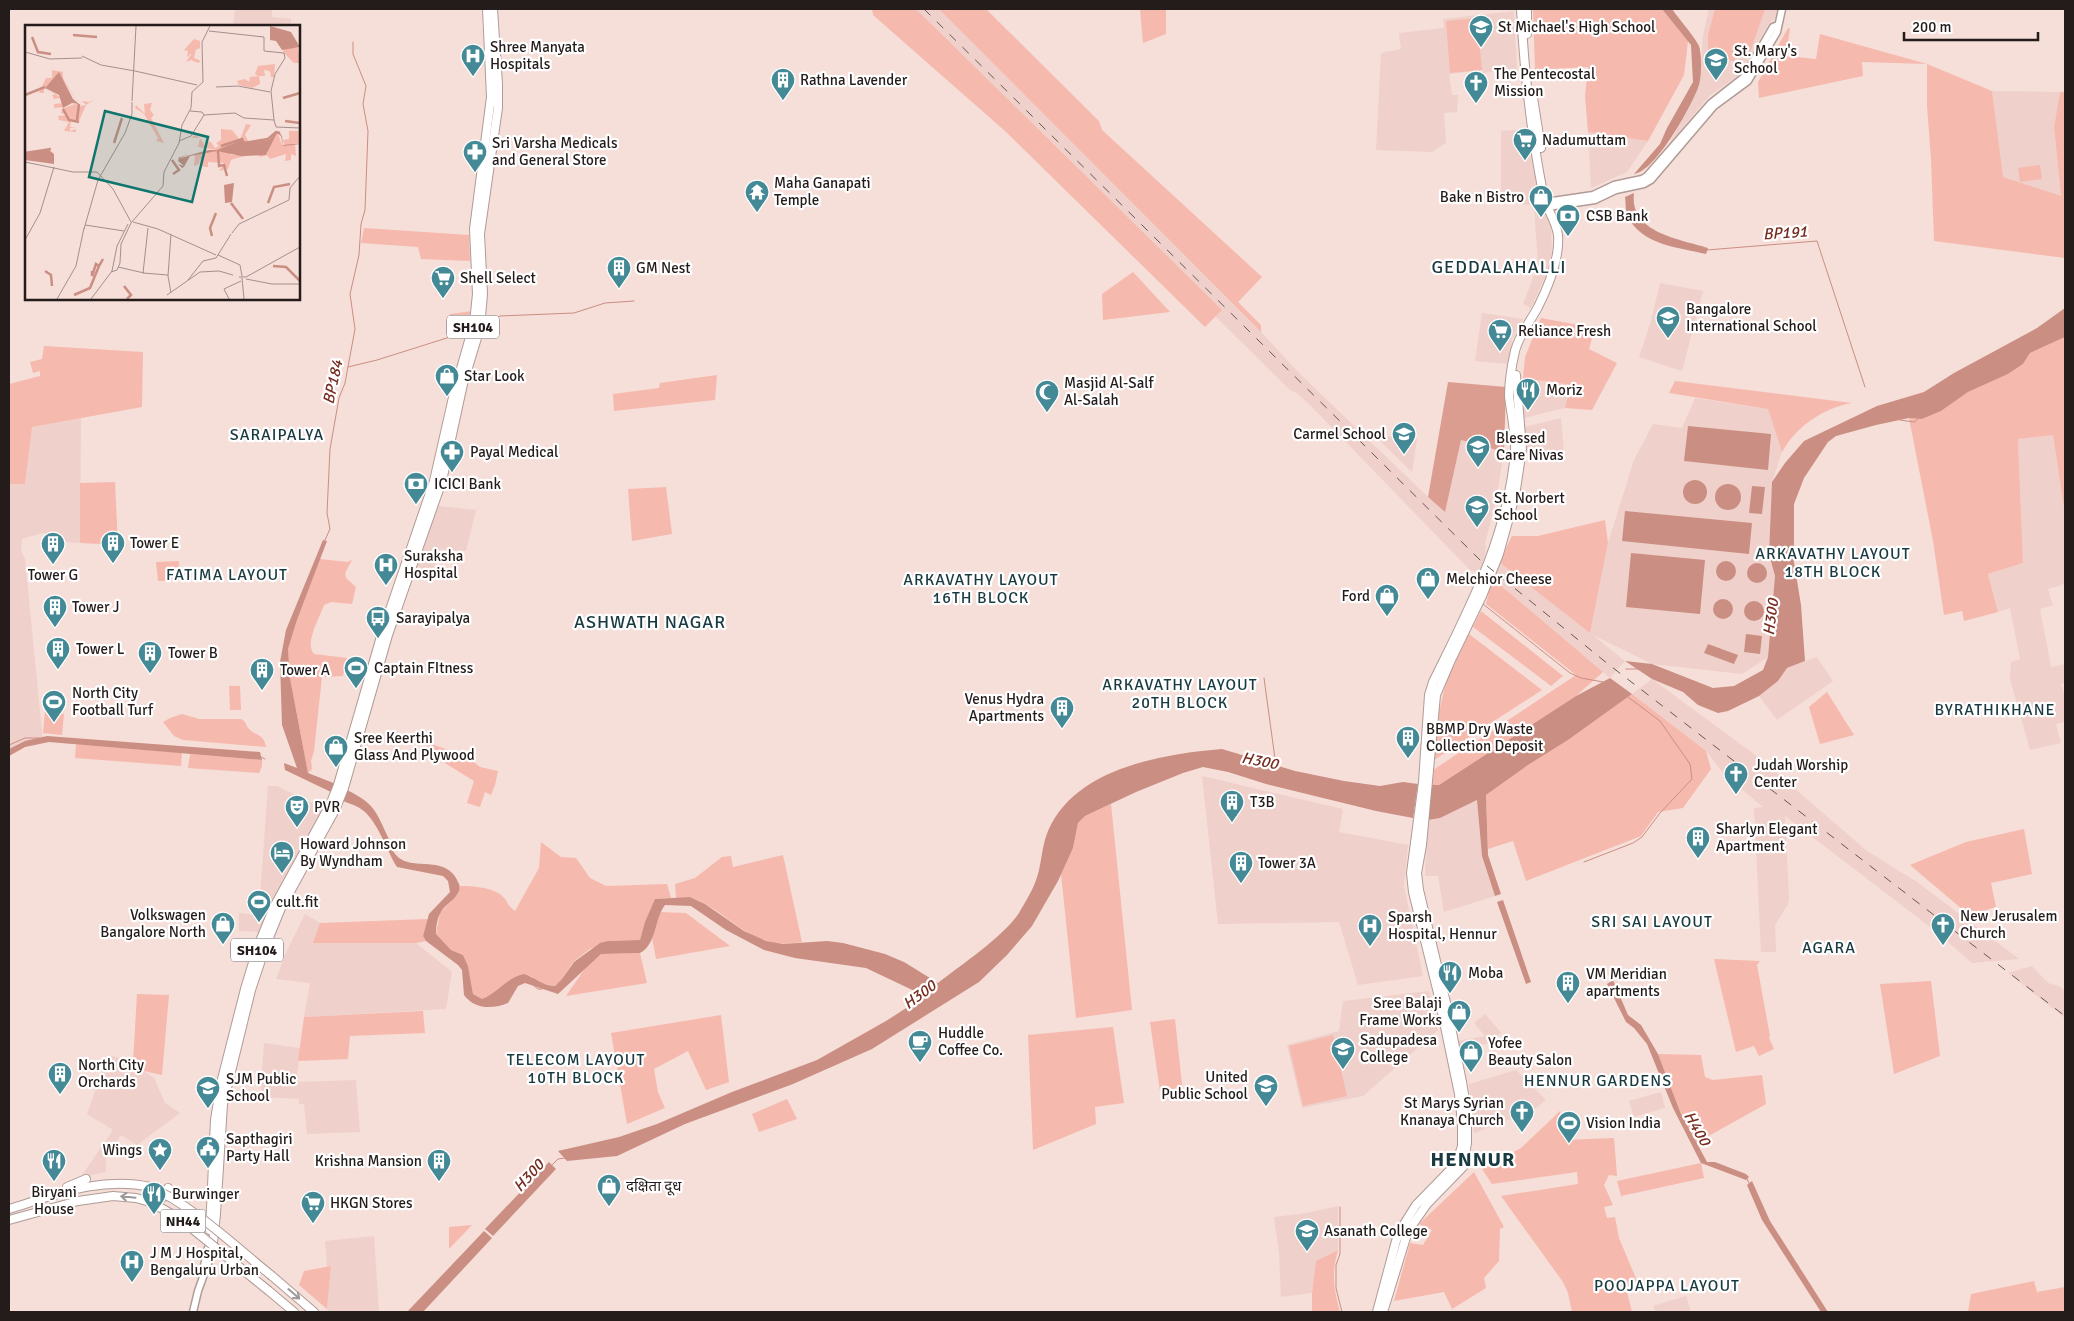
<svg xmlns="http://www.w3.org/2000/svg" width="2074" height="1321" viewBox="0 0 2074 1321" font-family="Signika,'Noto Sans Devanagari',sans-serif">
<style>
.built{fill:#f0d0ca}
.green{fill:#f6b9ad}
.forest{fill:#db9d90}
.water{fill:#cb8e82}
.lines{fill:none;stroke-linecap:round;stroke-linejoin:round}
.stream{stroke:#cb8e82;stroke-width:1}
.secondary-casing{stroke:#b19b96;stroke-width:9}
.primary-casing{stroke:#b19b96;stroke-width:10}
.trunk-casing{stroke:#b19b96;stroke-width:10}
.secondary{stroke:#fff;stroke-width:6}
.primary{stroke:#fff;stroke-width:8}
.trunk{stroke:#fff;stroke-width:8}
.rail{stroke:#665956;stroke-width:1;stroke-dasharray:9 9;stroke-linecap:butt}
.trunk-bridge-casing{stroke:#b19b96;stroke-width:10;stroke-linecap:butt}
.trunk-bridge{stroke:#fff;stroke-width:8}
.oneway{stroke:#9c9998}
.labels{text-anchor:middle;stroke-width:4.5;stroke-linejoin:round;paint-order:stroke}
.shield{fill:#fff;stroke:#66605f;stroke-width:1}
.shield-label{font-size:14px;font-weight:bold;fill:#241c1a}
.poi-label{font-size:15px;fill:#241c1a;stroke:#fff;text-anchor:start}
.water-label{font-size:16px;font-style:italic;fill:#772c20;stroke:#fff}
.neighbourhood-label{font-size:16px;letter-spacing:1px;fill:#193a40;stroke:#fff}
.quarter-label{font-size:18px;letter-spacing:1px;fill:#193a40;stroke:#fff}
.district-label{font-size:20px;font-weight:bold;letter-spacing:1px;fill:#193a40;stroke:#fff}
.inset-river{fill:none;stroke:#cb8e82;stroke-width:2.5}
.inset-road{fill:none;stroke:#a2908d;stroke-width:1}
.view{fill:#0f766e;fill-opacity:0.15;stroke:#0f766e;stroke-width:2.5}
.inset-edge{fill:none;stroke:#241c1a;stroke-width:2.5}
</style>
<rect width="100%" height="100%" fill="#f6ded9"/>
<g class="built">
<polygon points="235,9 272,9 272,17 291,19 291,26 233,26"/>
<polygon points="916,9 939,9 1261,332 1298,372 1428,497 1444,511 1461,439 1504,452 1497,495 1485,544 1486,547 1483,567 1480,573 1470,570 1308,403 1295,392 1291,391 1215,316 1221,310"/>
<polygon points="1709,9 1777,9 1775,18 1768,25 1739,75 1709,96 1669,144 1699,87 1703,36"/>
<polygon points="1514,11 1517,69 1483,73 1483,70 1449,74 1452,95 1458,95 1457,112 1444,113 1446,143 1432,152 1376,150 1381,53 1401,49 1399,33 1444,28 1443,19"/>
<polygon points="1992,91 2060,92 2054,127 2061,197 2002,177"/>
<polygon points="1526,129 1542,203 1551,227 1552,249 1549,268 1531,308 1523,304 1538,265 1534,205 1501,203 1501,131"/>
<polygon points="1588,132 1648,141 1627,172 1591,188"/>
<polygon points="1660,283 1703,291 1682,371 1639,357 1651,321"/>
<polygon points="1482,313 1523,319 1512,339 1509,364 1475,361"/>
<polygon points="1523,379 1572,385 1565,408 1524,418"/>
<polygon points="1695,398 1768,409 1782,452 1772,482 1769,554 1775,576 1768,657 1742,674 1652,664 1593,635 1625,661 1610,678 1492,578 1499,562 1590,633 1608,543 1634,460 1653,424 1682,428"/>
<polygon points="81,418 80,543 52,541 49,535 43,533 22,539 21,551 25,559 43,742 25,747 9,756 9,484 25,484 31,427"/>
<polygon points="1561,418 1564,453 1525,452 1524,427"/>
<polygon points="1374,435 1417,439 1412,472"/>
<polygon points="2053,435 2065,515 2065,584 2048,589 2053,605 2040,609 2051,667 2065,664 2065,683 2061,684 2065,696 2065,722 2056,724 2061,743 2030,750 2010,679 2011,662 2020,659 2010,608 1998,612 1988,574 2023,563 2018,439"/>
<polygon points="438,506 476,510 466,551 441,549 433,570 417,567"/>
<polygon points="1817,657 1833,681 1777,720 1759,696 1778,681 1787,668"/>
<polygon points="1652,679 1758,757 1867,851 1917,882 2019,959 1972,963 1938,933 1785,816 1789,898 1788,904 1775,925 1776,952 1761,952 1754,808 1763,807 1725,775 1706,751 1632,694"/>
<polygon points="1202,776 1343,809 1339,832 1408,845 1404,886 1423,976 1358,985 1339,922 1218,924"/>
<polygon points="268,786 277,786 324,809 265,916 259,932 239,931 239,913 264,916 259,911"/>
<polygon points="1477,800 1482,856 1495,896 1444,912 1438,876 1425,876 1428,820 1440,818"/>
<polygon points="305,914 320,923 314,943 416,943 452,972 446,1009 304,1017 310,983 276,979 285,955"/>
<polygon points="2032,966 2048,983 2059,986 2065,991 2065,1018 2008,973"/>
<polygon points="1429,991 1438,1030 1363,1096 1302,1108 1287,1045 1339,1031 1343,1001"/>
<polygon points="1485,1014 1501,1033 1488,1043 1461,1050 1458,1041 1485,1036 1474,1023"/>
<polygon points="264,1043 300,1048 297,1075 299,1076 298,1082 356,1080 360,1132 307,1134 304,1104 299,1104 299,1099 260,1097"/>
<polygon points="108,1055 128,1060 154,1078 165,1103 180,1113 137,1145 121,1135 106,1158 106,1172 80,1178 113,1130 87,1114"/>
<polygon points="1516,1070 1546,1100 1532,1111 1474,1133 1469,1084"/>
<polygon points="1661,1092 1665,1108 1634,1117 1629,1101"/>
<polygon points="1338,1206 1338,1250 1316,1261 1312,1293 1281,1297 1279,1253 1274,1217 1306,1213"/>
<polygon points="374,1236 379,1312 331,1312 327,1309 331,1267 327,1267 325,1241"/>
<polygon points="1686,1296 1691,1312 1656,1312 1653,1306"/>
</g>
<g class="green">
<polygon points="872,9 916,9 1222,310 1205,327 1005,131 873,15"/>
<polygon points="939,9 986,9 1099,121 1102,130 1262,277 1238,302 1261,325 1261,332"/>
<polygon points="1140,9 1166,9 1166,34 1143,43"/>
<polygon points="1533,9 1662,9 1688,41 1684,75 1648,141 1588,132 1585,96 1588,67 1535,70"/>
<polygon points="1715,9 1765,9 1750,52 1741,49 1734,61 1708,57 1708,35"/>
<polygon points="1477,18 1482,70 1450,73 1446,21"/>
<polygon points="1788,28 1790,29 1786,56 1816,59 1820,34 1927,64 1992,91 2003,177 2061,196 2054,127 2060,92 2065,92 2065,258 1934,241 1931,159 1927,106 1927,64 1862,62 1863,76 1759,98 1758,82"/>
<polygon points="2040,165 2042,179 2020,182 2018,168"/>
<polygon points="364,228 469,235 470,261 421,259 418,247 361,243"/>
<polygon points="1133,272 1170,312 1103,320 1102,294"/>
<polygon points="473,311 468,329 452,335 450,314"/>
<polygon points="1541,318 1595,328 1589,349 1617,363 1592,410 1565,408 1571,385 1523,378 1525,357"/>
<polygon points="2065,337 2065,515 2053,435 2018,439 2023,563 1988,574 1998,612 1964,621 1962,611 1944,615 1933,541 1909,418 1922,419 1941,411 1968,392 2008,374 2023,364 2030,353"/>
<polygon points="44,346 143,352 142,407 32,427 25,484 9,484 9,384 40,376 40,371 33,373 30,362 42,359"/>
<polygon points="717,375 715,400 614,411 613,394 659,388 660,383"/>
<path d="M1675,381l177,22c-29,5 -56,24 -70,49l-14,-43 -99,-16z"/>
<polygon points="115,482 118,545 80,543 80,483"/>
<polygon points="666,487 672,534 632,541 628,489"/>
<polygon points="1605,520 1608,543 1590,633 1499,562 1512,536 1538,536"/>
<path d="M320,559l27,3 5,-2 -7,13 1,5 10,9 -4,17 -21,-2 -7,3c-4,12 -20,38 -10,49l33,4 -4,18 -21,1 -8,74 -3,10 1,8 -4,4 -18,-95 -2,-29 9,-29z"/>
<polygon points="179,561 180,580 158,581 156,562"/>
<polygon points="1492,578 1603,672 1576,696 1439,785 1431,785 1433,770 1576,675 1486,604"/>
<polygon points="1481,611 1563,676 1551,686 1473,627"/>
<polygon points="1469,634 1542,690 1434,760 1439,712 1446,682"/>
<polygon points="229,686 240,686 241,710 230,710"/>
<polygon points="1827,692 1854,735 1820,744 1809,707"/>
<polygon points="1632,694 1706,751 1711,769 1683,808 1658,812 1641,836 1526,881 1513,841 1488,849 1486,795 1528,765 1568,740"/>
<polygon points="45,712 64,714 62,735 43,733"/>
<path d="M182,714l17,5h42c6,3 4,6 8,10 8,8 14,4 17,18l-83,-7 -9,-4 -11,-14 7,-4z"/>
<polygon points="428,743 466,756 480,767 498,771 495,785 491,795 485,792 480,807 467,803 474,781 427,752"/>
<polygon points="76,744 182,753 181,766 75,758"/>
<polygon points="190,754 262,760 262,766 259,773 188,768"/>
<polygon points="1111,804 1132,1010 1076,1018 1061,874 1073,848 1078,823 1085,816"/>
<polygon points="2024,829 2032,874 1991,883 1996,907 1969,915 1910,865 1966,842"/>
<path d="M541,842l20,15 15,1 14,20 16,8 61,-2 4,14 -16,1 -15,41 -32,1 -18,8 -17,13 -11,17 -7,7 -15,-3 -9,-7 -49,23 -9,-5 -5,-28 -5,-11 -12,-5 -15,-16 4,-21 18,-19 2,-8c13,0 36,1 45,13 4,6 4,8 10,12l24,-43z"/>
<path d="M783,855l19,87c-12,2 -23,3 -35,-1 -28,-8 -48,-34 -75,-43 -5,-1 -11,0 -16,0l-1,-14 20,-6 27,-21 9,-1 2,11z"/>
<polygon points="659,912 686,913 730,946 656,959 652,938"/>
<polygon points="428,919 423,936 426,941 416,943 313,943 320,923"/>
<polygon points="640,953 647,983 566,996 586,967 601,954"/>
<polygon points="1714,959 1760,961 1757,965 1770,1036 1769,1038 1774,1049 1759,1056 1754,1046 1736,1052"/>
<polygon points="1931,981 1940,1056 1894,1074 1880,984"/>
<polygon points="137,994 169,995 162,1075 144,1071 133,1063"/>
<polygon points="423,1011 425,1033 350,1036 348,1059 298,1061 304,1017"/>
<polygon points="721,1015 729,1082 706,1090 688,1051 654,1069 658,1092 665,1108 627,1124 611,1033"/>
<polygon points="1175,1019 1183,1094 1161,1098 1150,1022"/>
<polygon points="1113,1027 1124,1103 1095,1107 1096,1124 1033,1150 1028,1035"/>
<polygon points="1333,1035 1347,1096 1303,1106 1289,1046"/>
<polygon points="1658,1054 1701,1055 1705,1077 1713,1080 1762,1075 1766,1104 1696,1143 1681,1114"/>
<polygon points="787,1099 797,1119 759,1132 752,1114"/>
<polygon points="1560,1111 1563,1135 1566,1140 1614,1138 1617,1176 1609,1175 1604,1185 1613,1205 1604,1207 1607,1218 1615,1217 1619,1238 1637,1281 1626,1288 1632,1312 1572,1312 1568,1293 1563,1282 1501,1196 1578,1184 1577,1172 1492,1184 1482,1169 1521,1148"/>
<polygon points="1701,1163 1704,1178 1621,1196 1617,1181"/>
<polygon points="1474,1172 1504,1227 1500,1229 1499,1261 1484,1278 1486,1288 1452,1309 1444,1292 1394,1301 1410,1243 1423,1245 1432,1230 1419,1224"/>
<polygon points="472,1225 449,1249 449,1227"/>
<path d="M1338,1250c-7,24 -4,39 2,62h-28v-19l4,-32z"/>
<polygon points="331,1266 327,1309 299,1285 304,1271"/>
<polygon points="2034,1281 2037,1292 2065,1287 2065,1312 1968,1312 1971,1294"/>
</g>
<polygon class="forest" points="1448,382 1506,387 1504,452 1461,440 1445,512 1428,497"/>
<g class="water">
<path d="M1662,9h10c6,9 23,28 27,37 3,9 3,33 -1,42 -8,20 -42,83 -64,86l26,-30 7,-16 26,-46 -2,-37z"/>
<path d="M1634,193c-5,40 46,46 74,55l-2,6c-25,-6 -66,-9 -78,-38 -3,-5 -2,-13 -3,-19z"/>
<polygon points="2065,308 2065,337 2030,353 2023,364 2008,374 1968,392 1941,411 1922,419 1909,418 1876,425 1836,436 1828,442 1804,478 1794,504 1794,562 1801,605 1805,661 1787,668 1778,681 1759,696 1728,711 1718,713 1698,705 1683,692 1652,679 1625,661 1652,664 1713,688 1734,686 1763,670 1768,657 1775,576 1769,554 1772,482 1785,463 1804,441 1877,406 1924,392 1954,373 2037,328"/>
<polygon points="1688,426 1771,434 1768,470 1684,461"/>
<circle cx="1695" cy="492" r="12"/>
<circle cx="1728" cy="497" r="13"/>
<polygon points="1752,486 1765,487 1762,514 1749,513"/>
<polygon points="1625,511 1752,523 1749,554 1622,541"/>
<polygon points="323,540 327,541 297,620 288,649 290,678 308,773 336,784 331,792 285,770 284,763 297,768 282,725 280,662 286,630"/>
<polygon points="1631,553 1705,560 1700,614 1626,607"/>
<circle cx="1726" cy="571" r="10"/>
<circle cx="1757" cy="573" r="10"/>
<circle cx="1723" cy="609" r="10"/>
<circle cx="1754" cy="611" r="10"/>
<polygon points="1746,634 1762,636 1760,654 1744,652"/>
<polygon points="1708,644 1738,655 1734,664 1704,653"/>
<polygon points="1610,678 1632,694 1568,740 1528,765 1486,795 1488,855 1501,894 1495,896 1482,856 1477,800 1440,818 1428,820 1431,785 1439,785 1576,696"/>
<polygon points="47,736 260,752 262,760 49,742 25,747 9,756 9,749 25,741"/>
<path d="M1222,749l73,22 49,10 36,5 23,-4 15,2 -5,34 -37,-7 -110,-27 -38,-12 -25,-5 -20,6 -47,19 -51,24 -7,7 -5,25 -15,33 -26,45 -25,29 -28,27 -107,67 -79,35 -108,40 -68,32 -50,5 -9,-10 61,-14 38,-13 75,-32 85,-32 69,-39 39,-25 -59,-28 -71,-10 -31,-8 -38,-20 -35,-24 -26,-1c-11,14 -8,39 -25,48l-39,1 -43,40 -33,-11 -7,3 -10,17c-15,6 -33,7 -44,-8l-2,-25 -4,-5 -32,-24 -3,-5 6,-22 21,-22 -2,-11 -5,-5 -46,-9c-11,-17 -20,-50 -39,-60 -4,-2 -10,-4 -15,-6l4,-11c28,14 28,20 41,47 2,5 4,14 8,18 15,18 51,-3 63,29 4,12 -13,19 -18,28 -4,6 -5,15 -5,22l15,16 12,5 5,11 5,28 9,5c16,-6 24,-21 42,-25 11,3 18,12 31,12l7,-7 12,-17 26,-19 8,-2 32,-1 5,-18 10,-23 35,-2 15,7 39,27 22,10 17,3 44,-3 16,2 42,11 19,8 34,21c23,-18 66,-47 81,-70 5,-9 12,-20 16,-30 7,-17 6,-36 13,-52 27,-63 114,-77 174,-82z"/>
<polygon points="1503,900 1531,982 1526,984 1497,902"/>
<polygon points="1613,980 1628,1015 1641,1025 1658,1054 1681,1114 1707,1162 1715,1162 1746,1174 1749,1177 1746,1180 1701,1163 1673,1108 1647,1044 1634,1028 1626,1022 1607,984"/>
<polygon points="549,1162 556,1169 493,1236 485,1229"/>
<polygon points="1752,1181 1770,1221 1828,1312 1821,1312 1762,1220 1747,1185"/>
<polygon points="484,1231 492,1238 423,1312 407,1312"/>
</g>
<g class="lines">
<g class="stream">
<polyline points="1707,250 1817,241 1865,387"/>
<polyline points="483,325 500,316 574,313 605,303 634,301"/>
<polyline points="348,367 377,360 469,331"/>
<polyline points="1900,420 1914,422 1919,418"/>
<polyline points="325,540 330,529 327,513 330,449 339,398 345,383 355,329 350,294 359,255 361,224 365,210 368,131 363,104 366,86 353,54 353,42"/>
<polyline points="1483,604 1570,673 1581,678 1603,682"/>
<polyline points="1626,669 1638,669"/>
<polyline points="1264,678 1276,766"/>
<polyline points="9,745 25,738 39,738"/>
<polyline points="261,757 265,759"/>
<polyline points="1584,862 1633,843 1642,837 1660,813 1692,779 1690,764 1660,721 1628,697"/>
<polyline points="533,985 538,989 542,989"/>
<polyline points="552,1165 558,1159 565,1158"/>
<polyline points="1746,1177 1750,1185"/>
<polyline points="1340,1207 1340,1254 1336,1265 1336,1288 1342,1312"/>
</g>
<defs>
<g id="secondary">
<polyline points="1546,202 1593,195 1614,185 1642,179 1647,176 1711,103 1744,77 1773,27 1778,25"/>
<polyline points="1548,207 1595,200 1616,190 1644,184 1651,180 1714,106 1748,81 1777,32 1782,9"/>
<polyline points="203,1270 208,1248"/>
<polyline points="193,1312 198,1291 212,1252"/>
</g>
<g id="primary">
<polyline points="1527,9 1527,34"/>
<polyline points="1533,98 1541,148"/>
<polyline points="210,1230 215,1120 221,1083 245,989 258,946 274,907 330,805 338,785 382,633 434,481 454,393 474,323 477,294 474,229 491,97 487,9"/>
<polyline points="212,1252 216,1214 223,1104 251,990 266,945 281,908 336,808 344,788 388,635 442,481 463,384 480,328 483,294 480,234 498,108 498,84 493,9"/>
<path d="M1377,1312l19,-71 5,-12 15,-24 40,-41 6,-18v-24l-3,-28 -21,-101 -25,-101 -2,-19 12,-91 6,-87 4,-13c36,-73 75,-146 82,-230 1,-18 -4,-38 -6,-56 0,-14 3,-32 6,-45 4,-16 15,-29 23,-44 10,-20 22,-48 20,-72 -2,-15 -13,-28 -15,-42 -12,-61 -19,-123 -22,-184"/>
<polyline points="1383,1312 1408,1231 1427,1204 1463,1167 1467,1143 1467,1112 1462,1082 1447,1007 1419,890 1417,873 1422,845 1436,695 1451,660 1482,596 1499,554 1515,496 1522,449 1516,375"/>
</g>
<g id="trunk">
<polyline points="67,1187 86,1179"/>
<polyline points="162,1198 168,1188"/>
<path d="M9,1209c46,-14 92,-33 141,-22"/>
<polyline points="9,1220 78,1201"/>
<polyline points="272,1276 314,1312"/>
<polyline points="269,1291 294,1312"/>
</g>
</defs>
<use href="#secondary" class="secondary-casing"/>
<use href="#primary" class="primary-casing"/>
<use href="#trunk" class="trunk-casing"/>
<use href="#secondary" class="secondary"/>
<use href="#primary" class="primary"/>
<use href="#trunk" class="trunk"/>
<polyline class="rail" points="924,9 1481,561 1608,664 2065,1016"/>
<defs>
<g id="trunk-bridge">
<path d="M150,1187c41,17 87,61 122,89"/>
<polyline points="78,1201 113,1196 136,1198 150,1202 179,1218 269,1291"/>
</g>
</defs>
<use href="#trunk-bridge" class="trunk-bridge-casing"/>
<use href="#trunk-bridge" class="trunk-bridge"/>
</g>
<defs><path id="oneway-shaft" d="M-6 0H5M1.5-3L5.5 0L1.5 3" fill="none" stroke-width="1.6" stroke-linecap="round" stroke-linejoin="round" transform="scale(1.25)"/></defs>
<g class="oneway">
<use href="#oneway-shaft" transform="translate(128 1197) rotate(-174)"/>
<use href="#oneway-shaft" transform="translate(294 1294) rotate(41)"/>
</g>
<defs>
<symbol id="school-pin" viewBox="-11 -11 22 30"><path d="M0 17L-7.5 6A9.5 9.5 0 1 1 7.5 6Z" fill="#448996" stroke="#fff"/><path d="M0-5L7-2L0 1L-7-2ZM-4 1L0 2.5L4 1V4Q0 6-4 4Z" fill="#fff"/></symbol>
<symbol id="hospital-pin" viewBox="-11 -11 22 30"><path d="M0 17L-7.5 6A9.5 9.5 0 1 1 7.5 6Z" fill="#448996" stroke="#fff"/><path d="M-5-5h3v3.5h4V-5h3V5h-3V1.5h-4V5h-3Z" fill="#fff"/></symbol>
<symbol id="building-pin" viewBox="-11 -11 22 30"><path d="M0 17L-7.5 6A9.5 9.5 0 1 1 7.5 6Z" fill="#448996" stroke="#fff"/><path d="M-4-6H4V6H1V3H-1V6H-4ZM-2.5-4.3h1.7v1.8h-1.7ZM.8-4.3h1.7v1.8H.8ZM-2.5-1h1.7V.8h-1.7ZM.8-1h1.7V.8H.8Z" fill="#fff"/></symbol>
<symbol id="church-pin" viewBox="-11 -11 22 30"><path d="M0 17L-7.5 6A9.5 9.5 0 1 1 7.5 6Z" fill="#448996" stroke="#fff"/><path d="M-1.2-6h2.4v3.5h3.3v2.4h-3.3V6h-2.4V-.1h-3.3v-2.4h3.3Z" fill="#fff"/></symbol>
<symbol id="supermarket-pin" viewBox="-11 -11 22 30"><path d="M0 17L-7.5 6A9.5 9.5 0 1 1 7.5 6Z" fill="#448996" stroke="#fff"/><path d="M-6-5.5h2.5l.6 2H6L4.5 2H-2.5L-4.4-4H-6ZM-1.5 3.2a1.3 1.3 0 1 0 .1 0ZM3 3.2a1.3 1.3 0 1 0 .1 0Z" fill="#fff"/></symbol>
<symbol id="pharmacy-pin" viewBox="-11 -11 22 30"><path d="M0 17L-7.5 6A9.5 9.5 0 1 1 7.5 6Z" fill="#448996" stroke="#fff"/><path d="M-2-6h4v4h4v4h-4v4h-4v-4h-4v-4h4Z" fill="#fff"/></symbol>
<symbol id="temple-pin" viewBox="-11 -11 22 30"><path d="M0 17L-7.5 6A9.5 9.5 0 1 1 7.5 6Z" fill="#448996" stroke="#fff"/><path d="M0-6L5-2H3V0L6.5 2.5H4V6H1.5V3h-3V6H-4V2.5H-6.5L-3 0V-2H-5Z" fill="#fff"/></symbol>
<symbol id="shop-pin" viewBox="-11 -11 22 30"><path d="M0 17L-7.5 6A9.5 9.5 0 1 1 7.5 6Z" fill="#448996" stroke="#fff"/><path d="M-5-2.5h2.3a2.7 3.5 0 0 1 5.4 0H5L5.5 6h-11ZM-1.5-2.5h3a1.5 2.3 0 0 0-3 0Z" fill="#fff"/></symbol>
<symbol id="bank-pin" viewBox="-11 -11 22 30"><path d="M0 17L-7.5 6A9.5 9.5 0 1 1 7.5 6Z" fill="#448996" stroke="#fff"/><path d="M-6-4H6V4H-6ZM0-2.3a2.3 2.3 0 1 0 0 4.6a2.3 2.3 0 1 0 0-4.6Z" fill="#fff"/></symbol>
<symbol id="restaurant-pin" viewBox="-11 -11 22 30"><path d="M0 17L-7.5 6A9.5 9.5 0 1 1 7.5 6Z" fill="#448996" stroke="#fff"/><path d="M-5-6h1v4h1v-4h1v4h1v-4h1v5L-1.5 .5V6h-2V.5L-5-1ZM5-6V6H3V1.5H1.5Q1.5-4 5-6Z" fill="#fff"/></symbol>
<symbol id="mosque-pin" viewBox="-11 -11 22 30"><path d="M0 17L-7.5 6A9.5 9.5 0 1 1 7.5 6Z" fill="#448996" stroke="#fff"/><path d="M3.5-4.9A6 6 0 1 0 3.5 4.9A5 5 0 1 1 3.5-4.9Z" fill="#fff"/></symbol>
<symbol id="bus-pin" viewBox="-11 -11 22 30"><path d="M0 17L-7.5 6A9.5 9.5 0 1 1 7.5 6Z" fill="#448996" stroke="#fff"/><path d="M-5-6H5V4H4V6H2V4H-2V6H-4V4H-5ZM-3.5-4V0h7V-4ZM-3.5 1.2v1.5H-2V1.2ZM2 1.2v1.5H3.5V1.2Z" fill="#fff"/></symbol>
<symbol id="stadium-pin" viewBox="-11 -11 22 30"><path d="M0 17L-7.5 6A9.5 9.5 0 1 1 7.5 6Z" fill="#448996" stroke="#fff"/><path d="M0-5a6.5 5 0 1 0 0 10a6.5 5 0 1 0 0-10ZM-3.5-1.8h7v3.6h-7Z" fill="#fff"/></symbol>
<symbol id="theatre-pin" viewBox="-11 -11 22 30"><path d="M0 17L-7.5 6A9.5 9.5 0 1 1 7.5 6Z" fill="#448996" stroke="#fff"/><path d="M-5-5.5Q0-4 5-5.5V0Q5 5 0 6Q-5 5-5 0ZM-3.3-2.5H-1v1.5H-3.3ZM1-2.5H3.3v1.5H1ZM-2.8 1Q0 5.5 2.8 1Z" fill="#fff"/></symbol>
<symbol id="hotel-pin" viewBox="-11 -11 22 30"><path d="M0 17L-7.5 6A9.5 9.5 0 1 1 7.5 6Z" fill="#448996" stroke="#fff"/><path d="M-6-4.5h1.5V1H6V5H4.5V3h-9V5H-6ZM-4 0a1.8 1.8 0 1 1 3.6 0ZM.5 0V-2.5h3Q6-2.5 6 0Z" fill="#fff"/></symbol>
<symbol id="cafe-pin" viewBox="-11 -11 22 30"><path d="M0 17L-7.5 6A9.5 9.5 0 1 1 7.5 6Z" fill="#448996" stroke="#fff"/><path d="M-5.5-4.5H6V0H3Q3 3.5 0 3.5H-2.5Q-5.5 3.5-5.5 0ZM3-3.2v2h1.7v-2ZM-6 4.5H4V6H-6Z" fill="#fff"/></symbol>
<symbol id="university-pin" viewBox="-11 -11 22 30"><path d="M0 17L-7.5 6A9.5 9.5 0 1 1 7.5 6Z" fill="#448996" stroke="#fff"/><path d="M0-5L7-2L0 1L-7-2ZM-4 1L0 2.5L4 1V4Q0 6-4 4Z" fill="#fff"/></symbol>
<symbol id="civic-pin" viewBox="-11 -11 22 30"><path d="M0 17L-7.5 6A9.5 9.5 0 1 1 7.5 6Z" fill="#448996" stroke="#fff"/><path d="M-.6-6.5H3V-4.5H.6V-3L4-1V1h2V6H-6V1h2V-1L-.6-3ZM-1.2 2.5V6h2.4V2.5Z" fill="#fff"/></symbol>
<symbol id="sight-pin" viewBox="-11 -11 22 30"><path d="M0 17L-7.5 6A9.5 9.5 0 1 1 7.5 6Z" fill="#448996" stroke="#fff"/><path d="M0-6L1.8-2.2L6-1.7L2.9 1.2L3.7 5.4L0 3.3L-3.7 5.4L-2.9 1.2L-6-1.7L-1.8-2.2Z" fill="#fff"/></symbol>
</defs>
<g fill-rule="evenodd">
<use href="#school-pin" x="1467" y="13" width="28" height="38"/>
<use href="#hospital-pin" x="459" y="42" width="28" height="38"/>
<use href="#school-pin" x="1702" y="46" width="28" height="38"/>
<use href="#building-pin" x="769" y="66" width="28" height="38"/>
<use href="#church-pin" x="1462" y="69" width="28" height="38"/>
<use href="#supermarket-pin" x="1511" y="126" width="28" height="38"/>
<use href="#pharmacy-pin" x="461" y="138" width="28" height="38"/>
<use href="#temple-pin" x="743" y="178" width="28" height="38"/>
<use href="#shop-pin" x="1527" y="183" width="28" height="38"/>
<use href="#bank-pin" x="1554" y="202" width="28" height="38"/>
<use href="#building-pin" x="605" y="254" width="28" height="38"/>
<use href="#supermarket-pin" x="429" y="264" width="28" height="38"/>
<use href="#school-pin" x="1654" y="304" width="28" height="38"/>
<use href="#supermarket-pin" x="1486" y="317" width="28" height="38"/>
<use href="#shop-pin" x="433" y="362" width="28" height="38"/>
<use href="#restaurant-pin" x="1514" y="376" width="28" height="38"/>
<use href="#mosque-pin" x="1033" y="378" width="28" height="38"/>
<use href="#school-pin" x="1390" y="420" width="28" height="38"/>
<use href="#school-pin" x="1464" y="433" width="28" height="38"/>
<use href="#pharmacy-pin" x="438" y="438" width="28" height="38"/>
<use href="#bank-pin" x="402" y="470" width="28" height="38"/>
<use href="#school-pin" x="1463" y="493" width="28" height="38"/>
<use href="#building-pin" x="99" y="529" width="28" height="38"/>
<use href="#building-pin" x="39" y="530" width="28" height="38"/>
<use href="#hospital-pin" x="372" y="551" width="28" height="38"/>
<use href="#shop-pin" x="1414" y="565" width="28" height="38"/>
<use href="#shop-pin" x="1373" y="582" width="28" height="38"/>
<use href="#building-pin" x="41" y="593" width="28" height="38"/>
<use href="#bus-pin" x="364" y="604" width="28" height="38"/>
<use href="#building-pin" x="44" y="635" width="28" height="38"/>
<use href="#building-pin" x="136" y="639" width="28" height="38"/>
<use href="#stadium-pin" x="342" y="654" width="28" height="38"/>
<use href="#building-pin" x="248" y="656" width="28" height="38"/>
<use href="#stadium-pin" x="40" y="688" width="28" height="38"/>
<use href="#building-pin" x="1048" y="694" width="28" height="38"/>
<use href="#building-pin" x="1394" y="724" width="28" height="38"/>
<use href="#shop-pin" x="322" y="733" width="28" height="38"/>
<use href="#church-pin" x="1722" y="760" width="28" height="38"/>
<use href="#building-pin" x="1218" y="788" width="28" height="38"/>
<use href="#theatre-pin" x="283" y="793" width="28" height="38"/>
<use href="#building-pin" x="1684" y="824" width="28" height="38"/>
<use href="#hotel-pin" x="268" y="839" width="28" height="38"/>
<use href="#building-pin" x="1227" y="849" width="28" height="38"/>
<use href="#stadium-pin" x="245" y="888" width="28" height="38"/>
<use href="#shop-pin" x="209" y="910" width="28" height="38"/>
<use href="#church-pin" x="1929" y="911" width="28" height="38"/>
<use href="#hospital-pin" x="1356" y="912" width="28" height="38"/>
<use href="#restaurant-pin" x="1436" y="959" width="28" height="38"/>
<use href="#building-pin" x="1554" y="969" width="28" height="38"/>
<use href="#shop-pin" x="1445" y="998" width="28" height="38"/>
<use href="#cafe-pin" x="906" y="1028" width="28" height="38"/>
<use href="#university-pin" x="1329" y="1035" width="28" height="38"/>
<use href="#shop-pin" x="1457" y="1038" width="28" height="38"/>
<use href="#building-pin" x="46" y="1060" width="28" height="38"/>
<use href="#school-pin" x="1252" y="1072" width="28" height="38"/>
<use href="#school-pin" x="194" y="1074" width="28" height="38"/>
<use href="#church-pin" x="1508" y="1098" width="28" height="38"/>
<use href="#stadium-pin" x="1555" y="1109" width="28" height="38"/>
<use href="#civic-pin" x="194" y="1134" width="28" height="38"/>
<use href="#sight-pin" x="146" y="1136" width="28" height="38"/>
<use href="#restaurant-pin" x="40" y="1147" width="28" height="38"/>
<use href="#building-pin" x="425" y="1147" width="28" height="38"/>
<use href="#shop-pin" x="595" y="1172" width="28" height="38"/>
<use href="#restaurant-pin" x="140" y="1180" width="28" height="38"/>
<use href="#supermarket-pin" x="299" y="1189" width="28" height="38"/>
<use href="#university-pin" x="1293" y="1217" width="28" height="38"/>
<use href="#hospital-pin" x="118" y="1248" width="28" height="38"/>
</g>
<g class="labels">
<g class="shield">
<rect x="447" y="315.5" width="52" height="23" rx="4"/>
<rect x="231" y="938.5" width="52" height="23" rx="4"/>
<rect x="160.5" y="1209.5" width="45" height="23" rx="4"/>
</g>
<g class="shield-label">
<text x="473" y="332">SH104</text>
<text x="257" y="955">SH104</text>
<text x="183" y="1226">NH44</text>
</g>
<g class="poi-label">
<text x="1498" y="32">St Michael's High School</text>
<text x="490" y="52">Shree Manyata<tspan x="490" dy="17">Hospitals</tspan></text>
<text x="1734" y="56">St. Mary's<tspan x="1734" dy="17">School</tspan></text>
<text x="1494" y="79">The Pentecostal<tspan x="1494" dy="17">Mission</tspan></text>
<text x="800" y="85">Rathna Lavender</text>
<text x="1542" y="145">Nadumuttam</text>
<text x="492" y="148">Sri Varsha Medicals<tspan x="492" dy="17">and General Store</tspan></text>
<text x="774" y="188">Maha Ganapati<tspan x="774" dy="17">Temple</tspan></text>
<text x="1524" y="202" text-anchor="end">Bake n Bistro</text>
<text x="1586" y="221">CSB Bank</text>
<text x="636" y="273">GM Nest</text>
<text x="460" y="283">Shell Select</text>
<text x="1686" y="314">Bangalore<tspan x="1686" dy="17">International School</tspan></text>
<text x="1518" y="336">Reliance Fresh</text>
<text x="464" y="381">Star Look</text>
<text x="1064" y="388">Masjid Al-Salf<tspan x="1064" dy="17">Al-Salah</tspan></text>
<text x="1546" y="395">Moriz</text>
<text x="1386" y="439" text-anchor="end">Carmel School</text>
<text x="1496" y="443">Blessed<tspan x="1496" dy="17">Care Nivas</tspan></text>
<text x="470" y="457">Payal Medical</text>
<text x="434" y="489">ICICI Bank</text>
<text x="1494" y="503">St. Norbert<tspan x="1494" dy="17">School</tspan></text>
<text x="130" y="548">Tower E</text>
<text x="404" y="561">Suraksha<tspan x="404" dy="17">Hospital</tspan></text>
<text x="53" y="580" text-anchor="middle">Tower G</text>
<text x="1446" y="584">Melchior Cheese</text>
<text x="1370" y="601" text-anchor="end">Ford</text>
<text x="72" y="612">Tower J</text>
<text x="396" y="623">Sarayipalya</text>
<text x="76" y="654">Tower L</text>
<text x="168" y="658">Tower B</text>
<text x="374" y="673">Captain FItness</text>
<text x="280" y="675">Tower A</text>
<text x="72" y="698">North City<tspan x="72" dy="17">Football Turf</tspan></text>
<text x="1044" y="704" text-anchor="end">Venus Hydra<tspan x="1044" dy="17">Apartments</tspan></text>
<text x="1426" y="734">BBMP Dry Waste<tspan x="1426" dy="17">Collection Deposit</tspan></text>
<text x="354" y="743">Sree Keerthi<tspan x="354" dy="17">Glass And Plywood</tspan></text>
<text x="1754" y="770">Judah Worship<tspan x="1754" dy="17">Center</tspan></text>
<text x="1250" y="807">T3B</text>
<text x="314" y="812">PVR</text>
<text x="1716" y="834">Sharlyn Elegant<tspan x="1716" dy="17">Apartment</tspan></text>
<text x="300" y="849">Howard Johnson<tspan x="300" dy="17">By Wyndham</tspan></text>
<text x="1258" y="868">Tower 3A</text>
<text x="276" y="907">cult.fit</text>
<text x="206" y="920" text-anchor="end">Volkswagen<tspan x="206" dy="17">Bangalore North</tspan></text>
<text x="1960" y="921">New Jerusalem<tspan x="1960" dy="17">Church</tspan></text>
<text x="1388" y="922">Sparsh<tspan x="1388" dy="17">Hospital, Hennur</tspan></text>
<text x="1468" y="978">Moba</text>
<text x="1586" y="979">VM Meridian<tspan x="1586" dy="17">apartments</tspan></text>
<text x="1442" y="1008" text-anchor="end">Sree Balaji<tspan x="1442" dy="17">Frame Works</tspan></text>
<text x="938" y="1038">Huddle<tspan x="938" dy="17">Coffee Co.</tspan></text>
<text x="1360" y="1045">Sadupadesa<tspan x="1360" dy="17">College</tspan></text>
<text x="1488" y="1048">Yofee<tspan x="1488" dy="17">Beauty Salon</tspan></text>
<text x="78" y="1070">North City<tspan x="78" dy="17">Orchards</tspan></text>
<text x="1248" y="1082" text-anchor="end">United<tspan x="1248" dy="17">Public School</tspan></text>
<text x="226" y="1084">SJM Public<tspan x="226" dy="17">School</tspan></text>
<text x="1504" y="1108" text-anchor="end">St Marys Syrian<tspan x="1504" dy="17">Knanaya Church</tspan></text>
<text x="1586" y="1128">Vision India</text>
<text x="226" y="1144">Sapthagiri<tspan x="226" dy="17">Party Hall</tspan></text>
<text x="142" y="1155" text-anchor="end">Wings</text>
<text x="422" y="1166" text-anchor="end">Krishna Mansion</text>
<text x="626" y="1191">दक्षिता दूध</text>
<text x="54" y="1197" text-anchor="middle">Biryani<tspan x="54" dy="17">House</tspan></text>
<text x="172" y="1199">Burwinger</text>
<text x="330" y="1208">HKGN Stores</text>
<text x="1324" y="1236">Asanath College</text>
<text x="150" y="1258">J M J Hospital,<tspan x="150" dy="17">Bengaluru Urban</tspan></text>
</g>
<g class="water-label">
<text transform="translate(1785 232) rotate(-4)" y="6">BP191</text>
<text transform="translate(332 382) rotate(-78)" y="6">BP184</text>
<text transform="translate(1770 617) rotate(-83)" y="6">H300</text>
<text transform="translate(1260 760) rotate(11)" y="6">H300</text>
<text transform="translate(919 994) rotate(-37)" y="6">H300</text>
<text transform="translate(1698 1128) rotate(60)" y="6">H400</text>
<text transform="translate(528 1175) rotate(-48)" y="6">H300</text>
</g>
<g class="neighbourhood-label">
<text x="277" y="440">SARAIPALYA</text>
<text x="1833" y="559">ARKAVATHY LAYOUT<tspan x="1833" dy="18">18TH BLOCK</tspan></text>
<text x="227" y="580">FATIMA LAYOUT</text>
<text x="981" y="585">ARKAVATHY LAYOUT<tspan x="981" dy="18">16TH BLOCK</tspan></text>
<text x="1180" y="690">ARKAVATHY LAYOUT<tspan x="1180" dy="18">20TH BLOCK</tspan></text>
<text x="1995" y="715">BYRATHIKHANE</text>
<text x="1652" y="927">SRI SAI LAYOUT</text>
<text x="1829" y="953">AGARA</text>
<text x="576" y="1065">TELECOM LAYOUT<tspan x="576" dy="18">10TH BLOCK</tspan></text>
<text x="1598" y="1086">HENNUR GARDENS</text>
<text x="1667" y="1291">POOJAPPA LAYOUT</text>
</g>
<g class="quarter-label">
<text x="1499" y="273">GEDDALAHALLI</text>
<text x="650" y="628">ASHWATH NAGAR</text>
</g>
<g class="district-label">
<text x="1473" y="1166">HENNUR</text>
</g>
</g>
<g transform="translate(25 25)">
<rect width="275" height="275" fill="#f6ded9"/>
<path d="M169,14l6,2v7l-7,3 3,-1 -2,8 7,3 -3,2 -7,-3 -5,2 6,-9 -5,4 1,-6 -4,-1zM261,22l12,1 2,15h-6l-10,-10 -1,-3zM250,39l-1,13h-3l-1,-6 -6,-1 1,6h-6l1,8 -8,4 -13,-3 -2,-4 8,-2 4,3 1,-5 8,-1 -3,-2 3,-8zM27,45l11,2v6l17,28 6,-1 -4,-4 7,1 6,-3 -9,6 -7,16h-8l-1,6h6l-6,1v3l6,-2v3l-12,-1 5,-9 -10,-2 -1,-4 10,-1 -7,-2 2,-6 -9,1v-4l9,-1 -3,-5 -6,1 -2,-4 4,-1 -12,-6v5h-5l7,-15h6zM28,54l11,2 14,22 -14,5 -4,-11 -15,-9zM127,78l-2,7 4,5 -3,3 13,25 -8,-2 2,-3 -14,-24 -9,-6 1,-3 9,9 -1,-10zM221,99l5,1 -6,10 4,7 19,-3 9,-8 5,14 3,1 -2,-6 6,-1v-8h11v13h-5l1,12 -5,-2v6l-6,1 1,-7 -16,5 -3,-4 -6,2 -6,-3 -18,4 -6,2 -3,9 -9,2 6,-8 -17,-1v5h-3l-4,-2 -1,-7 -1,6 -5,2 1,-11 22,-5 -19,-3 2,-9h-9l4,-3 5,3 5,8 1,-5 5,1 4,6 4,-2 -3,-3 5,-3v-11l11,1 8,10zM248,111l-6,18 -36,1 -2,-12 28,-1z" fill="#f6b9ad" fill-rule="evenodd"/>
<path d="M245,1l21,6 9,15 -18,3 -6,-9 -6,-1zM34,47l14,27 6,5 -7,-1 -9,5 -4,-13 -14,-7zM252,107l3,1 2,3 1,9 9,-1h8l-7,1 1,8 -1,-8 -10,1 -2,-10 -4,-3 -11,22 8,9 -8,-9 -25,1 -24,-5 -27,5 -6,11 -2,1 -4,-4 6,2 -6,-5 1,-4 5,1 -3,-2 6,1 -3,-4 3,3 21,-6h9l24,-10 4,3 24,-3zM24,125l5,4v10l-29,-4v-7zM209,158l-2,19 -7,1 -1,-18z" fill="#cb8e82"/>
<path class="inset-river" d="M48,10l24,2M7,12l6,15 13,2M0,70l20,-8M258,73l17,-5M38,84l6,11 10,2M52,95l2,-16M260,96l15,2M89,118l8,-25M196,121l21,-7 2,4 24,-4 8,-7 4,1M193,126l1,15 5,-1 3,11M0,128l26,-4M147,135l7,10 -6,4M206,178l12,16M243,178l6,-16 16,-3M187,211l-2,-8 6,-15M248,241l13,1 14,14M20,246l6,4 1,11M67,246v5l4,-12 3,2 4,-7M99,261l7,9 -4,4M49,270l16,-7 9,-22"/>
<path class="inset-road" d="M184,6l55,6v14l20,2 1,5 -10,16 -4,17 3,29M0,27l25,7 32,-1M57,31l19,9 34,6M110,46l62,14M191,62l22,-1 32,6M107,76l4,-75M165,86l12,1 2,3 31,-2 9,5 30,2 2,7 24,1M154,116l12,-5 13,-21M0,137l48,10h24l16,17 18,33M264,175l1,-12 10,-12M108,197l25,7 58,26M60,200l39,6M59,204l14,-49 27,-47 7,-19v-12M207,208l7,-9 50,-24M146,209l-3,42 3,17M0,215l15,-27 14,-46M193,230l22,10 2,11M93,242l26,6M86,247l6,-2 3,-7 1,-19 10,-21 32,-37 1,-14 15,-29 3,-18 9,-17 1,-16 11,-10 -1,-40 8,-16M118,248l5,-45M118,248l25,2M214,252h7l54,-30M217,253l2,21M221,254l26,5h28M163,255l15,-19 13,-3 15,-24M142,270l33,-23 19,-1 14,4M32,274l19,-33 8,-38M66,274l21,-28 5,-25 11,-22M204,274l-5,-10 17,-8"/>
<path class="view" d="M80,86l103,26 -16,65 -103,-25z"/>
<rect width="275" height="275" class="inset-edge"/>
</g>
<rect width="2074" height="1321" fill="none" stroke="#241c1a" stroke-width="20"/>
<path d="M1904 32v8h134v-8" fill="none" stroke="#241c1a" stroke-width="2.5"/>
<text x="1912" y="32" font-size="15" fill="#241c1a" stroke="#ffffff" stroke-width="4" paint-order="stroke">200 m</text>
</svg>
